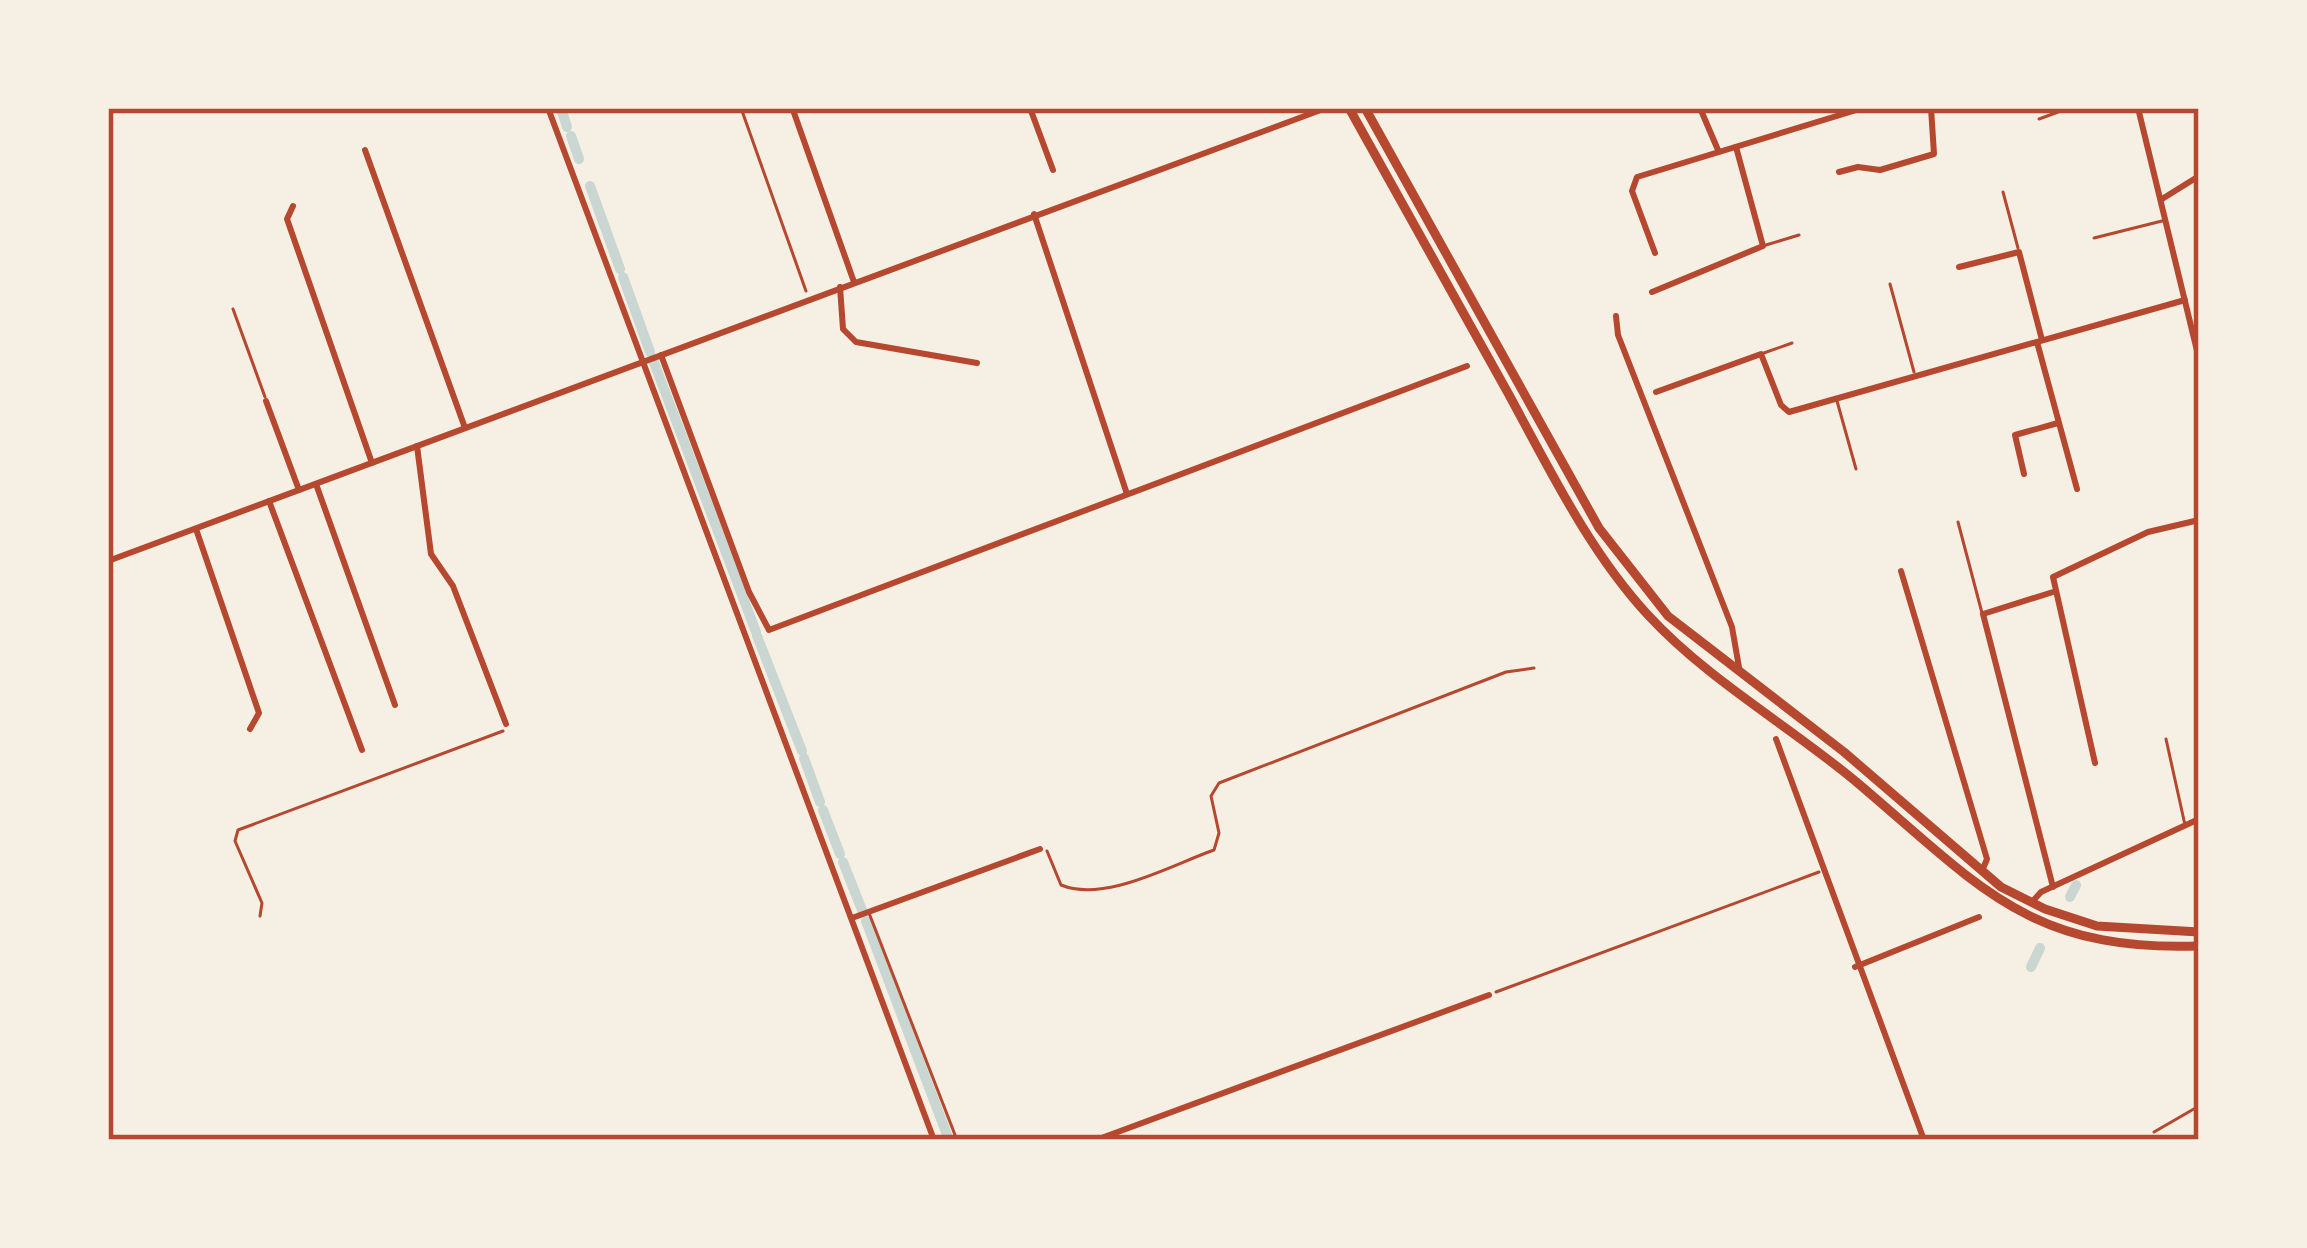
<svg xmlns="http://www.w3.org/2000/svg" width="2307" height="1248" viewBox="0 0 2307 1248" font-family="'Work Sans',sans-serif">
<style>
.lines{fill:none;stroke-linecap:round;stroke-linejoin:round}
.canal{stroke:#c9d6d2;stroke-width:10}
.path{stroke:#b5482f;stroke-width:3}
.service{stroke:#b5482f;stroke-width:3}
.minor{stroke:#b5482f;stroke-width:6}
.trunk{stroke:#b5482f;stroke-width:9}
.neatline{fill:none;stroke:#b5482f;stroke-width:4.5}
</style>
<rect width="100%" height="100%" fill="#f6efe4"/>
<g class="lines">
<g class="canal">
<polyline points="561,108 567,127"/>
<polyline points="571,136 579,159"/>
<polyline points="590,186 620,269"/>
<polyline points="623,277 650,352"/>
<polyline points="653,360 756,632"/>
<polyline points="757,636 802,751"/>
<polyline points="804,758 820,802"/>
<polyline points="823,810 840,854"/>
<polyline points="843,862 862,910"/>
<polyline points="2070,897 2076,885"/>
<polyline points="866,921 949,1140"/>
<polyline points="2031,967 2040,948"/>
</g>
<g class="path">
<polyline points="741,108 806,291"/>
<path d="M1047,851l14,34c44,18 110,-20 153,-35l5,-17 -8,-37 8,-13 287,-111 28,-4"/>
<polyline points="260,916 262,903 235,841 238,830 503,731"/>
<polyline points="1496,992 1819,872"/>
<polyline points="2154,1132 2199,1106"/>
</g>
<g class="service">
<polyline points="2039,119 2069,108"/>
<polyline points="2003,192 2018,248"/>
<polyline points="2094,238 2162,221"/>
<polyline points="1766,245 1799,235"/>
<polyline points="1890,284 1914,372"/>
<polyline points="233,309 265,397"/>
<polyline points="1761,354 1792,343"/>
<polyline points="1837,401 1856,469"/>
<polyline points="1958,522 1982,613"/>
<polyline points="2166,739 2185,825"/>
<polyline points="869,913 957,1140"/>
</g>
<g class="minor">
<polyline points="548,108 934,1140"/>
<polyline points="1030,108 1053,170"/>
<polyline points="1700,108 1718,150"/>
<polyline points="2138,108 2199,359"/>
<polyline points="793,110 854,282"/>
<polyline points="365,150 465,428"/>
<polyline points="1839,172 1858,167 1880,170 1934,154 1931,108"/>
<polyline points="2162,199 2199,176"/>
<polyline points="293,206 287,219 372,463"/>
<polyline points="1034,214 1127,494"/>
<polyline points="1655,253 1632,191 1637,177 1863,108"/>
<polyline points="1959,267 2019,252 2042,340"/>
<polyline points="840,287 843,329 856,342 977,363"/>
<polyline points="1652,292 1763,246 1736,147"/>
<polyline points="1616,316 1618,335 1732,627 1740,673"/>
<polyline points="2037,342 2077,489"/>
<polyline points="661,355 749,592 769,630 1467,366"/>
<polyline points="1656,392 1761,354 1781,405 1789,412 2185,300"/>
<polyline points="266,401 299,490"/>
<polyline points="417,446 431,554 453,586 506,724"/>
<polyline points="2024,474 2015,435 2058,423"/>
<polyline points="316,484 395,705"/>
<polyline points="269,501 362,750"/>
<polyline points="196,529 259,713 250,729"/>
<polyline points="108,561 1326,108"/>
<polyline points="1901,571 1987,859 1982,871"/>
<polyline points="2053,592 1983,614 2053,887"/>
<polyline points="1776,739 1924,1140"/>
<polyline points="2095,763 2053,577 2148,532 2199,520"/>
<polyline points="2032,902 2041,892 2199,819"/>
<polyline points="852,918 1040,849"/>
<polyline points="1855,967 1979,917"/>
<polyline points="1096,1140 1489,995"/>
</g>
<g class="trunk">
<path d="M1349,108c54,95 107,190 159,285 42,77 81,158 140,222 62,67 144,112 212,170 119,101 170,167 339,161"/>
<polyline points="1365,108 1599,528 1668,616 1844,752 2001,887 2045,909 2097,926 2199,932"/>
</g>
</g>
<rect width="2307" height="1248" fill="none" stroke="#f6efe4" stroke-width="222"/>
<rect x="111" y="111" width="2085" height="1026" class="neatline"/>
</svg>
